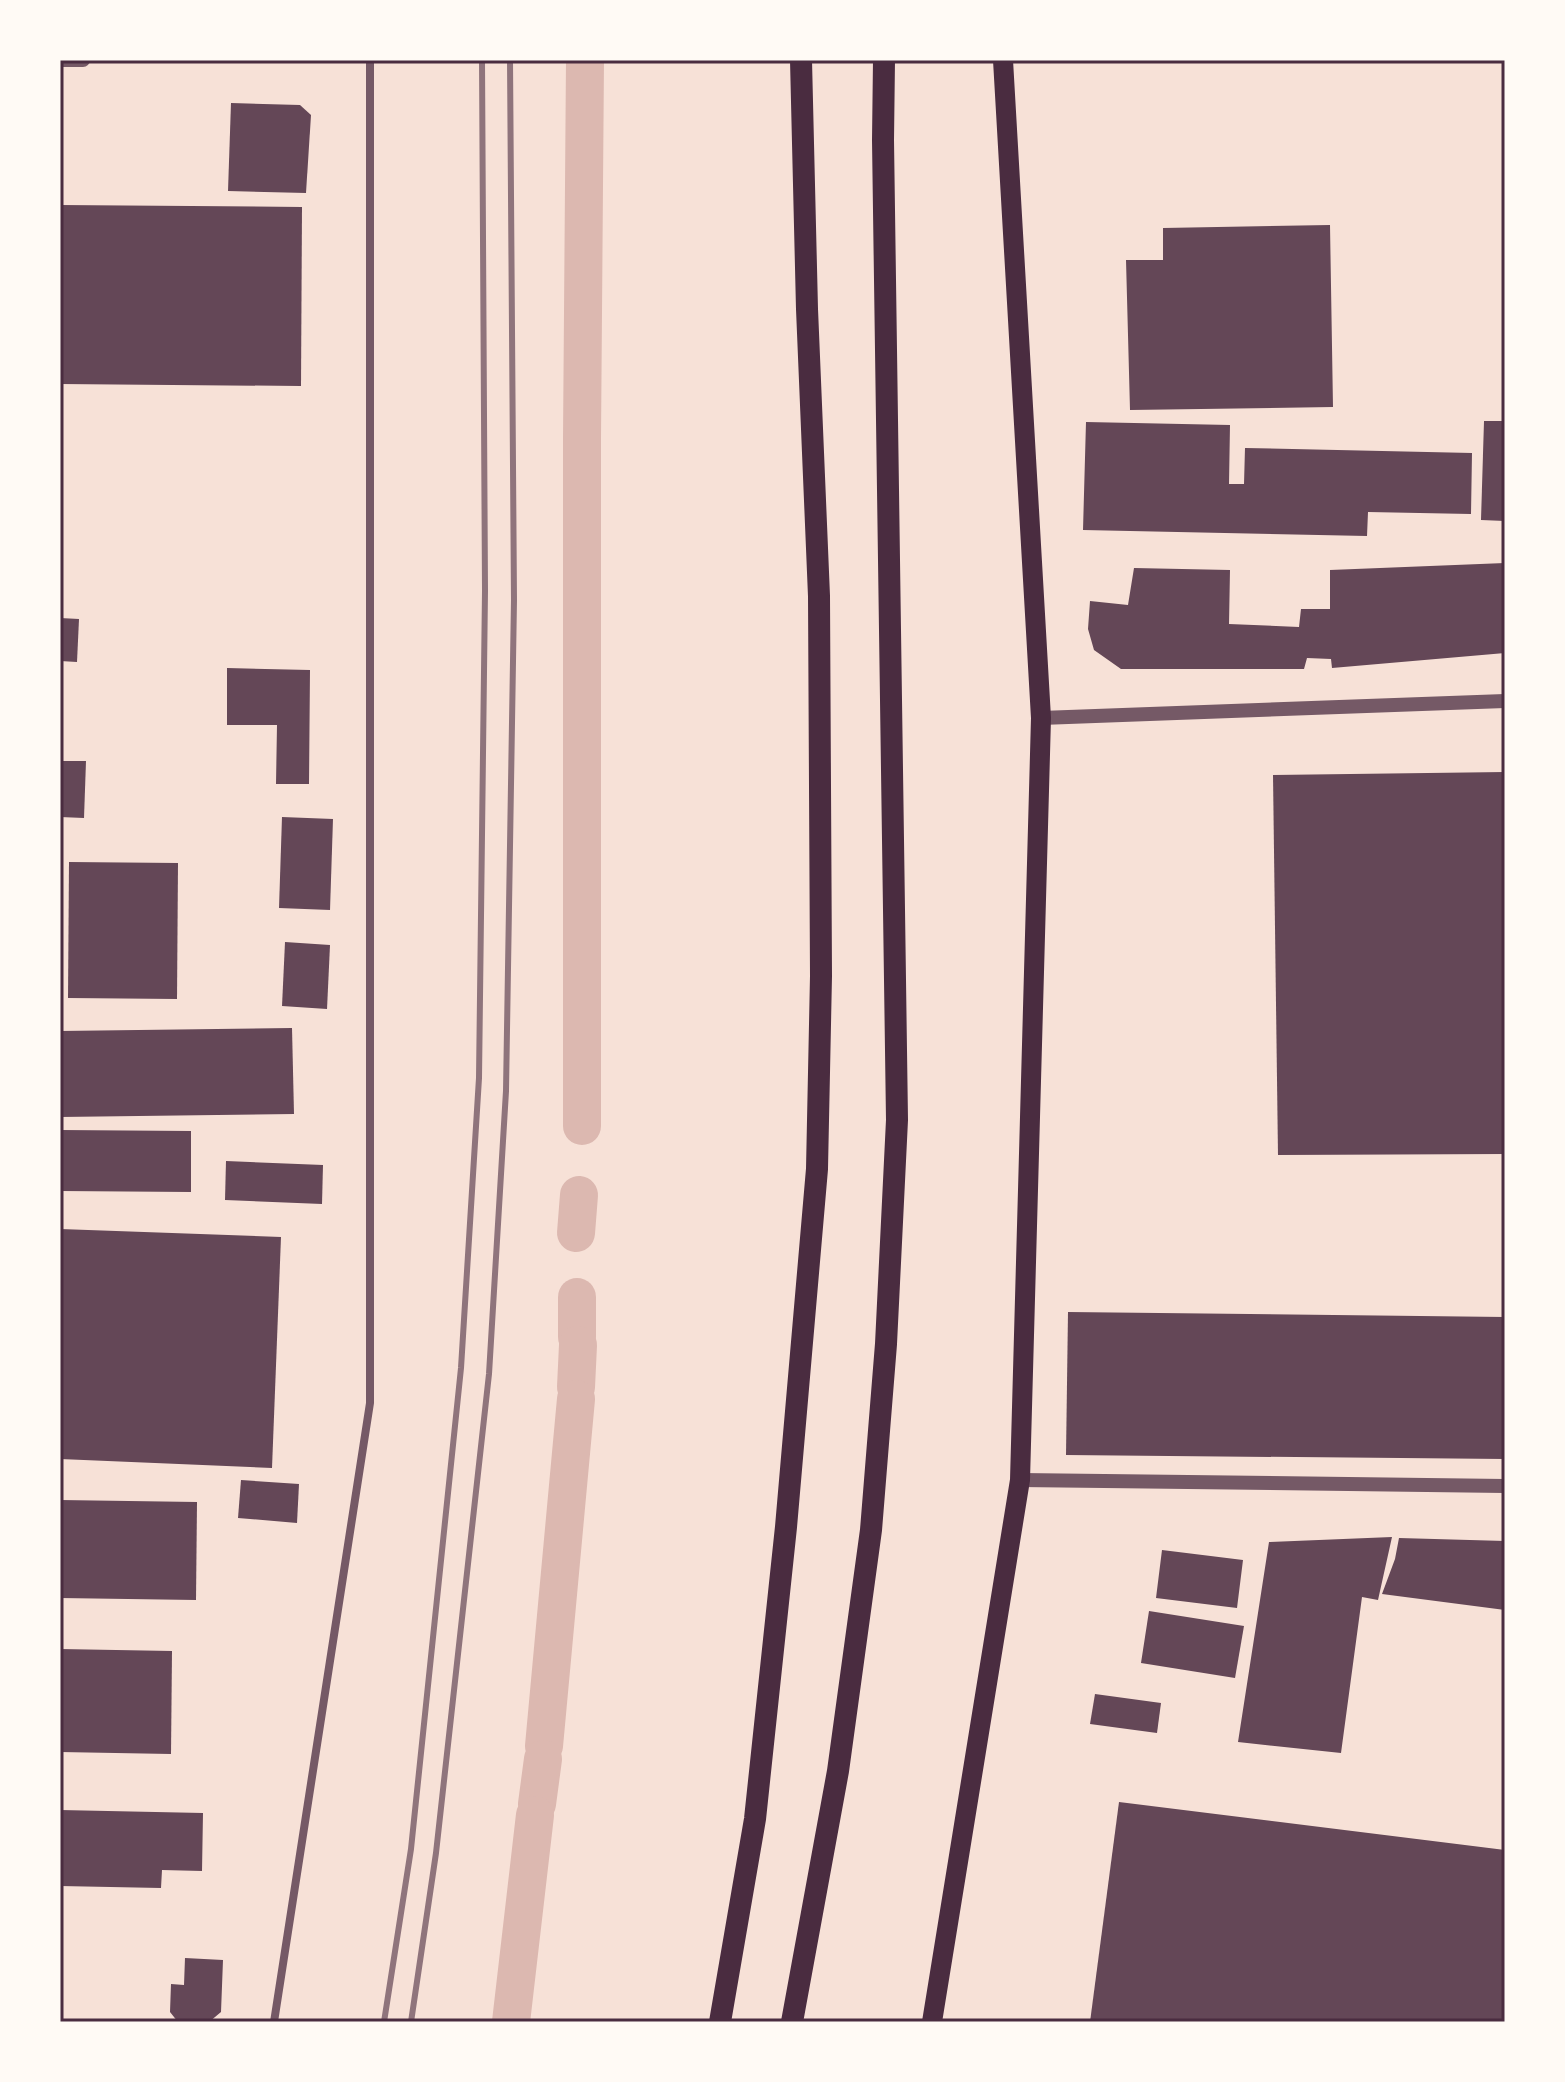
<svg xmlns="http://www.w3.org/2000/svg" width="1565" height="2082" viewBox="0 0 1565 2082" font-family="Montserrat,sans-serif">
<style>
.lines{fill:none;stroke-linecap:round;stroke-linejoin:round}
.canal{stroke:#dcb8b0;stroke-width:38}
.building{fill:#644757}
.minor{stroke:#755966;stroke-width:8}
.tertiary{stroke:#755966;stroke-width:14}
.primary{stroke:#4a2c40;stroke-width:20}
.trunk{stroke:#4a2c40;stroke-width:22}
.rail{stroke:#8f747c;stroke-width:6}
.neatline{fill:none;stroke:#4a2c40;stroke-width:3}
</style>
<rect width="100%" height="100%" fill="#f7e1d7"/>
<g class="lines">
<g class="canal">
<polyline points="582,1126 582,439 585,60"/>
<polyline points="576,1233 579,1195"/>
<polyline points="577,1337 577,1297"/>
<polyline points="576,1387 578,1345"/>
<polyline points="544,1746 576,1399"/>
<polyline points="537,1804 543,1759"/>
<polyline points="511,2022 535,1815"/>
</g>
</g>
<g class="building">
<polygon points="231,103 300,105 311,115 306,193 228,191"/>
<polygon points="60,205 302,207 301,386 60,384"/>
<polygon points="1330,225 1333,407 1130,410 1126,260 1163,260 1163,228"/>
<polygon points="1484,421 1505,421 1505,521 1481,520"/>
<polygon points="1086,422 1230,425 1229,484 1244,484 1245,448 1472,453 1471,514 1368,512 1367,536 1083,530"/>
<polygon points="1505,563 1505,653 1332,668 1331,659 1307,658 1304,669 1121,669 1094,650 1088,629 1090,601 1128,605 1134,568 1230,570 1229,624 1299,627 1301,609 1330,609 1330,570"/>
<polygon points="60,618 79,619 77,662 60,661"/>
<polygon points="227,668 310,670 309,784 276,784 277,725 227,725"/>
<polygon points="60,761 86,761 84,818 60,817"/>
<polygon points="1505,772 1505,1154 1278,1155 1273,775"/>
<polygon points="282,817 333,819 330,910 279,908"/>
<polygon points="69,862 178,863 177,999 68,998"/>
<polygon points="285,942 330,945 327,1009 282,1006"/>
<polygon points="292,1028 294,1114 60,1117 60,1031"/>
<polygon points="60,1130 191,1131 191,1192 60,1191"/>
<polygon points="226,1161 323,1165 322,1204 225,1200"/>
<polygon points="60,1229 281,1237 272,1468 60,1459"/>
<polygon points="1068,1312 1505,1317 1505,1459 1066,1455"/>
<polygon points="241,1480 299,1484 297,1523 238,1518"/>
<polygon points="60,1500 197,1502 196,1600 60,1598"/>
<polygon points="1392,1537 1378,1600 1362,1597 1341,1753 1238,1742 1269,1542"/>
<polygon points="1399,1538 1505,1541 1505,1610 1382,1594 1395,1559"/>
<polygon points="1162,1550 1243,1560 1237,1608 1156,1598"/>
<polygon points="1149,1611 1244,1626 1235,1678 1141,1663"/>
<polygon points="60,1649 172,1651 171,1754 60,1752"/>
<polygon points="1095,1694 1161,1703 1157,1733 1090,1724"/>
<polygon points="1119,1802 1505,1850 1505,2022 1090,2022"/>
<polygon points="60,1810 203,1813 202,1871 162,1870 161,1888 60,1886"/>
<polygon points="185,1958 223,1960 221,2012 209,2022 178,2022 170,2012 171,1984 184,1985"/>
</g>
<g class="lines">
<polyline class="minor" points="274,2022 370,1403 370,60"/>
<g class="tertiary">
<polyline points="60,60 83,60"/>
<polyline points="1041,718 1505,701"/>
<polyline points="1020,1480 1505,1486"/>
</g>
<polyline class="primary" points="932,2022 1020,1480 1041,718 1003,60"/>
<g class="trunk">
<polyline points="720,2022 755,1819 786,1527 817,1169 821,976 819,596 807,309 801,60"/>
<polyline points="792,2022 838,1771 871,1530 886,1344 897,1120 883,140 884,60"/>
</g>
<g class="rail">
<polyline points="384,2022 411,1849 461,1368 479,1078 485,591 482,60"/>
<polyline points="411,2022 436,1853 489,1374 506,1091 514,600 510,60"/>
</g>
</g>
<rect width="1565" height="2082" fill="none" stroke="#fffaf5" stroke-width="124"/>
<rect x="62" y="62" width="1441" height="1958" class="neatline"/>
</svg>
